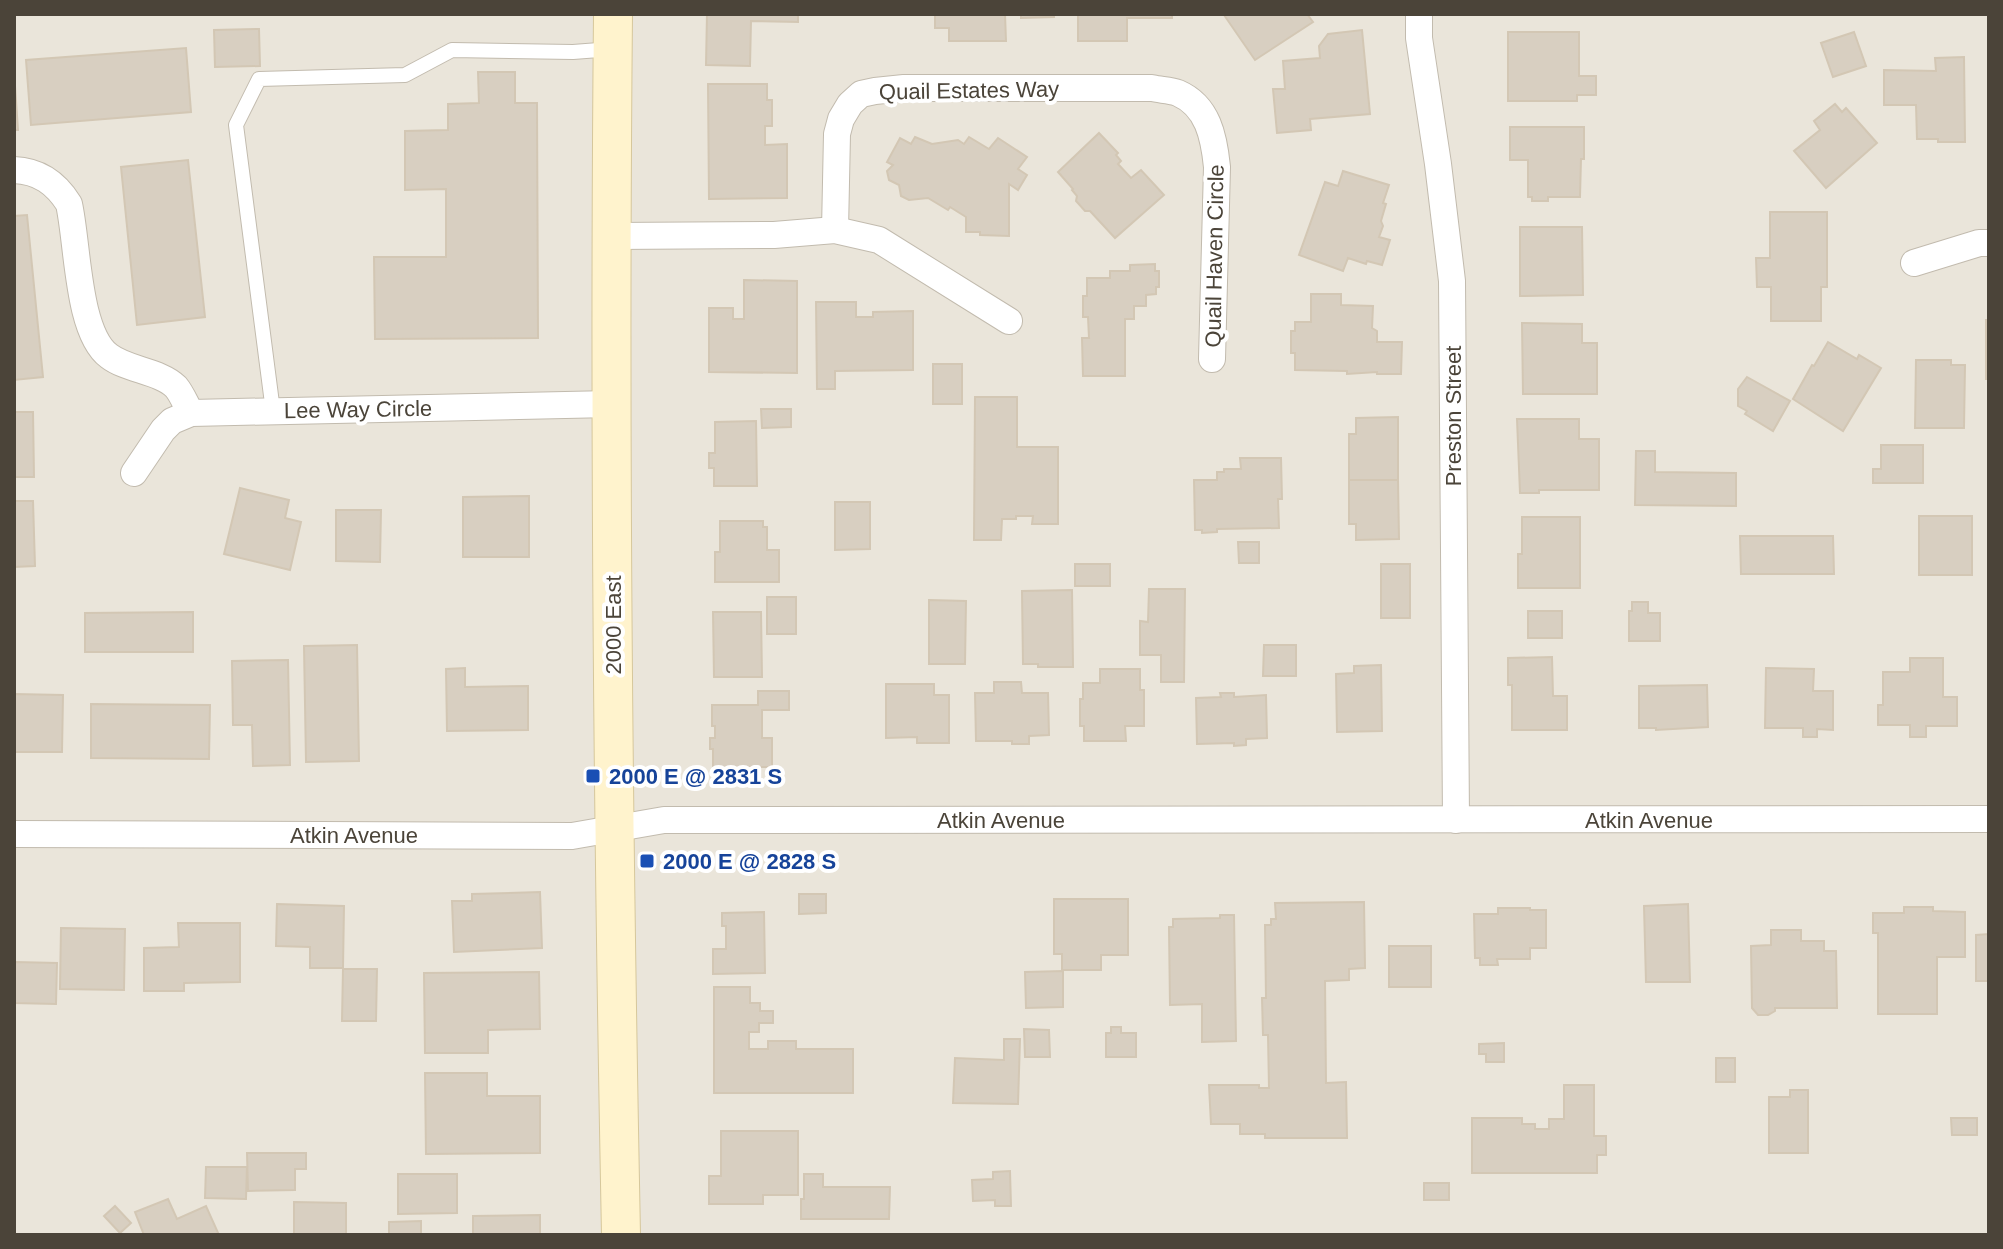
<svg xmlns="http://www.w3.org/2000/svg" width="2003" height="1249" viewBox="0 0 2003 1249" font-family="Helvetica,sans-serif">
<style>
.residential{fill:#eae5da}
.building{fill:#d8cfc1;stroke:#d3c7b4;stroke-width:2}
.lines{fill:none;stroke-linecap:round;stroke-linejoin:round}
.lane-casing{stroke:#c2bbae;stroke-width:16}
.street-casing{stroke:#c2bbae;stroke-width:28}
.secondary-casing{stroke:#d6c79b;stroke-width:40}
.lane{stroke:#fff;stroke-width:14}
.street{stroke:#fff;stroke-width:26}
.secondary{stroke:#fff3cd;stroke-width:38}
.transit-dot{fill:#1a4fb4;stroke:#fff;stroke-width:3}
.labels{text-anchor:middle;stroke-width:8;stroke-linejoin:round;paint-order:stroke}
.street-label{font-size:22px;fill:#4b4439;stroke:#fff}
.transit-label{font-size:22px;font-weight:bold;fill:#164399;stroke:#fff;text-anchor:start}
</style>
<rect width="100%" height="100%" fill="#f6f3ec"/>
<rect class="residential" x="14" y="14" width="1975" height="1221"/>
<g class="building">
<polygon points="707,14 798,14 798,22 751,21 750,66 706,65"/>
<polygon points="935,14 1005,14 1006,41 949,41 949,28 935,28"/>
<polygon points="1021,14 1054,14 1054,17 1021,18"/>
<polygon points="1078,14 1172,14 1172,18 1127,18 1127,41 1078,41"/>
<polygon points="1226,14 1307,14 1313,22 1255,60 1224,15"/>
<polygon points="259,29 260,66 215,67 214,30"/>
<polygon points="1362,30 1370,114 1310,119 1311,130 1277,133 1273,89 1285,89 1283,61 1320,58 1319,46 1328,34"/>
<polygon points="1508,32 1579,32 1579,76 1596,76 1596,95 1577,95 1577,101 1508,101"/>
<polygon points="1854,32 1866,66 1833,77 1821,43"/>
<polygon points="186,48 191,112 31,125 26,60"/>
<polygon points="1964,57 1965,142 1938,142 1938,139 1917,139 1916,105 1884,105 1884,70 1936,71 1935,58"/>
<polygon points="14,71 18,130 14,130"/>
<polygon points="478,72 515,72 515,103 537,103 538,338 375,339 374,257 446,257 446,189 405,190 405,131 448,130 448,104 479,103"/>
<polygon points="708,84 767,84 767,100 772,100 772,126 765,126 765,145 787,144 787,198 709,199"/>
<polygon points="1835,104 1842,112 1846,108 1877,143 1826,188 1794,151 1820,130 1814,121"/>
<polygon points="1510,127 1584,127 1584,159 1581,159 1580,197 1548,197 1548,201 1532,201 1532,197 1528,197 1528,160 1510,160"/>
<polygon points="1099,133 1118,153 1116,155 1121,161 1118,164 1131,178 1141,170 1164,195 1115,238 1090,211 1085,211 1076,201 1077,196 1072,190 1073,189 1058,172"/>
<polygon points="915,137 932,144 958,140 964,144 969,137 989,149 998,138 1027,157 1018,169 1027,175 1018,190 1009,184 1009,236 980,235 980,232 966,232 966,217 950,207 948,210 928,198 909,200 901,196 899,185 889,180 887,171 893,165 887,162 900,138 911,144"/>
<polygon points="188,160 205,317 137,325 121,167"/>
<polygon points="1343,171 1389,185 1383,203 1386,204 1381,221 1383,226 1379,237 1390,240 1382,265 1367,261 1366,264 1348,258 1343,271 1299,255 1325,182 1338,186"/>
<polygon points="1770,212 1827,212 1827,287 1821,287 1821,321 1771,321 1771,287 1757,287 1756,258 1770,258"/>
<polygon points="27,215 43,377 14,380 14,216"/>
<polygon points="1520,227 1582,227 1583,295 1520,296"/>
<polygon points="1155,264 1155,271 1159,271 1159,287 1156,287 1156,294 1146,295 1146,306 1134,306 1134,319 1125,319 1125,376 1083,376 1082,338 1089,338 1088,317 1083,317 1083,296 1087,296 1087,278 1110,278 1110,271 1130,271 1130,265"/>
<polygon points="744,280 797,281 797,373 709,372 709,308 733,308 733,319 744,319"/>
<polygon points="1311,294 1341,294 1341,305 1373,306 1372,328 1377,331 1377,342 1402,342 1401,374 1377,374 1377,372 1347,374 1347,371 1295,370 1295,353 1291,353 1291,331 1295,331 1295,322 1311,322"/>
<polygon points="816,302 856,302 856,317 873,317 873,312 913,311 913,370 835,371 835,389 817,389"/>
<rect x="1986" y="320" width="3" height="59"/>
<polygon points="1522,323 1582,324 1582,343 1597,343 1597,394 1523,394"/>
<polygon points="1828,342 1857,359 1859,355 1881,368 1843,431 1793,399 1812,365 1814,366"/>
<polygon points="1916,360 1951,360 1951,365 1965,365 1964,428 1915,428"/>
<rect x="933" y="364" width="29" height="40"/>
<polygon points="1747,377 1790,401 1773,431 1745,414 1747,411 1738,406 1738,389"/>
<polygon points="975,397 1017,397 1017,447 1058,447 1058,524 1032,524 1033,516 1016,516 1016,519 1002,519 1001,540 974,540"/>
<polygon points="761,409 791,409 791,427 762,428"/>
<polygon points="14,412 33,412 34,477 14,477"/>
<polygon points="1398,417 1398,480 1349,480 1349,434 1356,434 1356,418"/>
<polygon points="1517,419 1579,419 1579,439 1599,439 1599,490 1539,490 1539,493 1520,493"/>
<polygon points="756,421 757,486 714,486 714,468 709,468 709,453 715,453 715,422"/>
<polygon points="1881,445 1923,445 1923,483 1873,483 1873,469 1881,469"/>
<polygon points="1636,451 1655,451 1655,472 1736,473 1736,506 1635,505"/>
<polygon points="1240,458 1281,458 1282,499 1278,499 1279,528 1217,529 1217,532 1202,533 1202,530 1195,530 1194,480 1217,480 1217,472 1224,472 1224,469 1241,469"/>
<polygon points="1349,480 1398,480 1399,539 1356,540 1356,524 1349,524"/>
<polygon points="240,488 289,500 285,518 301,522 290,570 224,554"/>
<polygon points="529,496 529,557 463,557 463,497"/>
<polygon points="14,501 33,501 35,566 14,567"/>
<polygon points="835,502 870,502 870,549 835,550"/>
<polygon points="336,510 381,510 380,562 336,561"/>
<rect x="1919" y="516" width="53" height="59"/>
<polygon points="1522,517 1580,517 1580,588 1518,588 1518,554 1522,554"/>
<polygon points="720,521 763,521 763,527 767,527 767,550 779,550 779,582 715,582 715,552 720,552"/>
<polygon points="1740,536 1833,536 1834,574 1741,574"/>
<polygon points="1238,542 1259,542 1259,563 1239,563"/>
<rect x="1075" y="564" width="35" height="22"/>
<rect x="1381" y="564" width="29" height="54"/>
<polygon points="1149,589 1185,589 1184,682 1161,682 1161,655 1140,655 1140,621 1148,622"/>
<polygon points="1072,590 1073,667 1038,667 1038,664 1023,664 1022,591"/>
<rect x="767" y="597" width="29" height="37"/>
<polygon points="929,600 966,601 965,664 929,664"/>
<polygon points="1632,602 1648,602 1648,613 1660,613 1660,641 1629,641 1629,611 1632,611"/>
<rect x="1528" y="611" width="34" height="27"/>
<polygon points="193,612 193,652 85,652 85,613"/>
<polygon points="713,612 761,612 762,677 714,677"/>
<polygon points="357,645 359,761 306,762 304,646"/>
<polygon points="1264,645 1296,645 1296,676 1263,676"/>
<polygon points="1552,657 1553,696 1567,696 1567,730 1512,730 1512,685 1508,685 1508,658"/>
<polygon points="1910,658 1943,658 1943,697 1957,697 1957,726 1926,726 1926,737 1910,737 1910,725 1878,725 1878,705 1883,705 1883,672 1910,672"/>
<polygon points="288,660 290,765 253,766 252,725 233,725 232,661"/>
<polygon points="1381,665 1382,731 1337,732 1336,674 1354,673 1354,666"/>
<polygon points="465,668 465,687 528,686 528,730 447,731 446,669"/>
<polygon points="1766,668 1814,669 1813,691 1833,691 1833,730 1817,729 1817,737 1803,737 1803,728 1765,728"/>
<polygon points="1100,669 1140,669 1140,690 1144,690 1144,726 1125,726 1126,741 1084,741 1084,726 1080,726 1080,699 1083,699 1083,683 1100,683"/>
<polygon points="994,682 1021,682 1022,693 1048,693 1049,735 1029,736 1029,744 1012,744 1012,741 976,741 975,693 994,693"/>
<polygon points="886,684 934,684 934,695 949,695 949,743 917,743 917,737 886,738"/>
<polygon points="1707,685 1708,727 1656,730 1656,728 1639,728 1639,686"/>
<polygon points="758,691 789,691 789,710 762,710 762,738 772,738 772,767 713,767 713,749 710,749 710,738 715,738 715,726 712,726 712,705 758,705"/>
<polygon points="1220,693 1234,693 1234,697 1266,695 1267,738 1246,739 1246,745 1234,746 1234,743 1197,744 1196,698 1221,697"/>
<polygon points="14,694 63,695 62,752 14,752"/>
<polygon points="91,704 210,705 209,759 91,758"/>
<polygon points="540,892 542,948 454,952 452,901 472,901 472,894"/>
<polygon points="799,894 826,894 826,913 799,914"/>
<polygon points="1054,899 1128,899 1128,955 1101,955 1101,970 1062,970 1062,954 1054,954"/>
<polygon points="1364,902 1365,968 1349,969 1349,980 1325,981 1326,1083 1346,1082 1347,1138 1265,1138 1265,1134 1240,1134 1240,1124 1211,1124 1209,1085 1259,1085 1259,1088 1269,1088 1268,1035 1263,1035 1262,998 1266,998 1265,925 1271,925 1271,919 1276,919 1275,903"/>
<polygon points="277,904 344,906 343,968 310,968 310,947 276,946"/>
<polygon points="1688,904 1690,982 1646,982 1644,906"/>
<polygon points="1904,907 1933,907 1933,911 1965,912 1965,957 1937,957 1937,1014 1878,1014 1878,933 1873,933 1873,913 1904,913"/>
<polygon points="1498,908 1530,908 1530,910 1546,910 1546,948 1530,948 1530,959 1497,959 1498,965 1480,965 1480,958 1475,958 1474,914 1498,914"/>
<polygon points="764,912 765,973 713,974 713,949 726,949 726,926 722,926 722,913"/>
<polygon points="1220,915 1234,915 1236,1041 1202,1042 1202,1004 1170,1005 1169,927 1173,927 1173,919 1220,918"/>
<polygon points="178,923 240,923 240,982 184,983 184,991 144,991 144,948 179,947"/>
<polygon points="61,928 125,929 124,990 60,989"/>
<polygon points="1771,930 1801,930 1801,941 1824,941 1824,951 1836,951 1837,1008 1775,1008 1775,1011 1768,1015 1758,1015 1752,1008 1751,946 1771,945"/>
<polygon points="1989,934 1989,981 1976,981 1976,935"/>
<rect x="1389" y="946" width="42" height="41"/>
<polygon points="15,962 57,963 56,1004 14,1003"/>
<polygon points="343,969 377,969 376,1021 342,1021"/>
<polygon points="1063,971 1063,1007 1026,1008 1025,972"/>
<polygon points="539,972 540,1029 488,1030 488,1053 425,1053 424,973"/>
<polygon points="714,987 750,987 750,1003 760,1003 760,1011 773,1011 773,1023 759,1023 759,1032 749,1032 749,1049 768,1049 768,1041 796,1041 796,1049 853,1049 853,1093 714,1093"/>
<polygon points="1111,1027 1121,1027 1121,1033 1136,1033 1136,1057 1106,1057 1106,1033 1111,1033"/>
<polygon points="1024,1029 1049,1030 1050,1057 1025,1057"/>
<polygon points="1004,1039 1020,1039 1018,1104 953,1103 955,1058 1004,1060"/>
<polygon points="1504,1043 1504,1062 1486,1062 1486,1054 1479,1054 1479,1044"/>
<rect x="1716" y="1058" width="19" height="24"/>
<polygon points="425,1073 487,1073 487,1096 540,1096 540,1153 426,1154"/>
<polygon points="1564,1085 1594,1085 1594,1136 1606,1136 1606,1155 1597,1155 1597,1173 1472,1173 1472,1118 1522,1118 1522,1124 1535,1124 1535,1129 1549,1129 1549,1119 1564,1119"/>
<polygon points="1790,1090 1808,1090 1808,1153 1769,1153 1769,1097 1790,1097"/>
<polygon points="1951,1118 1977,1118 1977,1135 1952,1135"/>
<polygon points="721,1131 798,1131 798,1195 763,1195 763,1204 709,1204 709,1176 721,1176"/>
<polygon points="247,1153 306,1153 306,1169 295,1169 295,1190 248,1191"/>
<polygon points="206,1167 247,1167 246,1199 205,1198"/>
<polygon points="1010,1171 1011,1206 995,1206 995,1200 973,1201 972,1180 993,1179 993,1172"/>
<polygon points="398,1174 457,1174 457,1213 398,1214"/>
<polygon points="804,1174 823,1174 823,1187 890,1187 889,1219 801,1219 801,1199 804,1199"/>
<rect x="1424" y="1183" width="25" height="17"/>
<polygon points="168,1199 177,1219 206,1206 219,1235 144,1235 135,1212"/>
<polygon points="294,1202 346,1203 346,1235 294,1235"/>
<polygon points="115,1206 131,1223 120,1233 104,1216"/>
<polygon points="540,1215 540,1235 473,1235 473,1216"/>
<polygon points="421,1221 421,1235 389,1235 389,1222"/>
</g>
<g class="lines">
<defs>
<polyline id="lane" points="273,411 236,125 259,79 405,75 452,50 573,52 612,49"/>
<g id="street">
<polyline points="1419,14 1419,38 1438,164 1452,281 1456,820"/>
<path d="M14,170c25,1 42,13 55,34 9,40 8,128 40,152 18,14 51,15 67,31 6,7 10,18 15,26"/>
<path d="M835,230l2,-96 4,-15 9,-15 11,-10 14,-3 29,-3h248c8,2 18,2 26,5 30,13 36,44 39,74l-5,192"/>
<polyline points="612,236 774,235 835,230 879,240 1009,321"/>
<polyline points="1914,263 1979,243 1989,243"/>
<polyline points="134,473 163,430 172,421 191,413 611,404"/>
<polyline points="14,834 572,836 664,820 1989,819"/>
</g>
<path id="secondary" d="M613,14c-4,407 0,814 8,1221"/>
</defs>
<use href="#lane" class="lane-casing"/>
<use href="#street" class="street-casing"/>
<use href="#secondary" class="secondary-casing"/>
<use href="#lane" class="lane"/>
<use href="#street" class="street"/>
<use href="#secondary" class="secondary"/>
</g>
<g class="transit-dot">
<rect x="585" y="768" width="16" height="16" rx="4"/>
<rect x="639" y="853" width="16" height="16" rx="4"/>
</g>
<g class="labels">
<g class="street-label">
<text transform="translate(969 90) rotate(-1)" y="8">Quail Estates Way</text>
<text transform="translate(1214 256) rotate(-89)" y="8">Quail Haven Circle</text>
<text transform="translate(358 409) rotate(-1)" y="8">Lee Way Circle</text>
<text transform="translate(1453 416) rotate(-90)" y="8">Preston Street</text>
<text transform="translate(613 625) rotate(-90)" y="8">2000 East</text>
<text x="1001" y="828">Atkin Avenue</text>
<text x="1649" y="828">Atkin Avenue</text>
<text x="354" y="843">Atkin Avenue</text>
</g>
<g class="transit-label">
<text x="609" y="784">2000 E @ 2831 S</text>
<text x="663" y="869">2000 E @ 2828 S</text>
</g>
</g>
<rect width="2003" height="1249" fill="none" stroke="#4b4439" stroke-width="32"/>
</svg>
